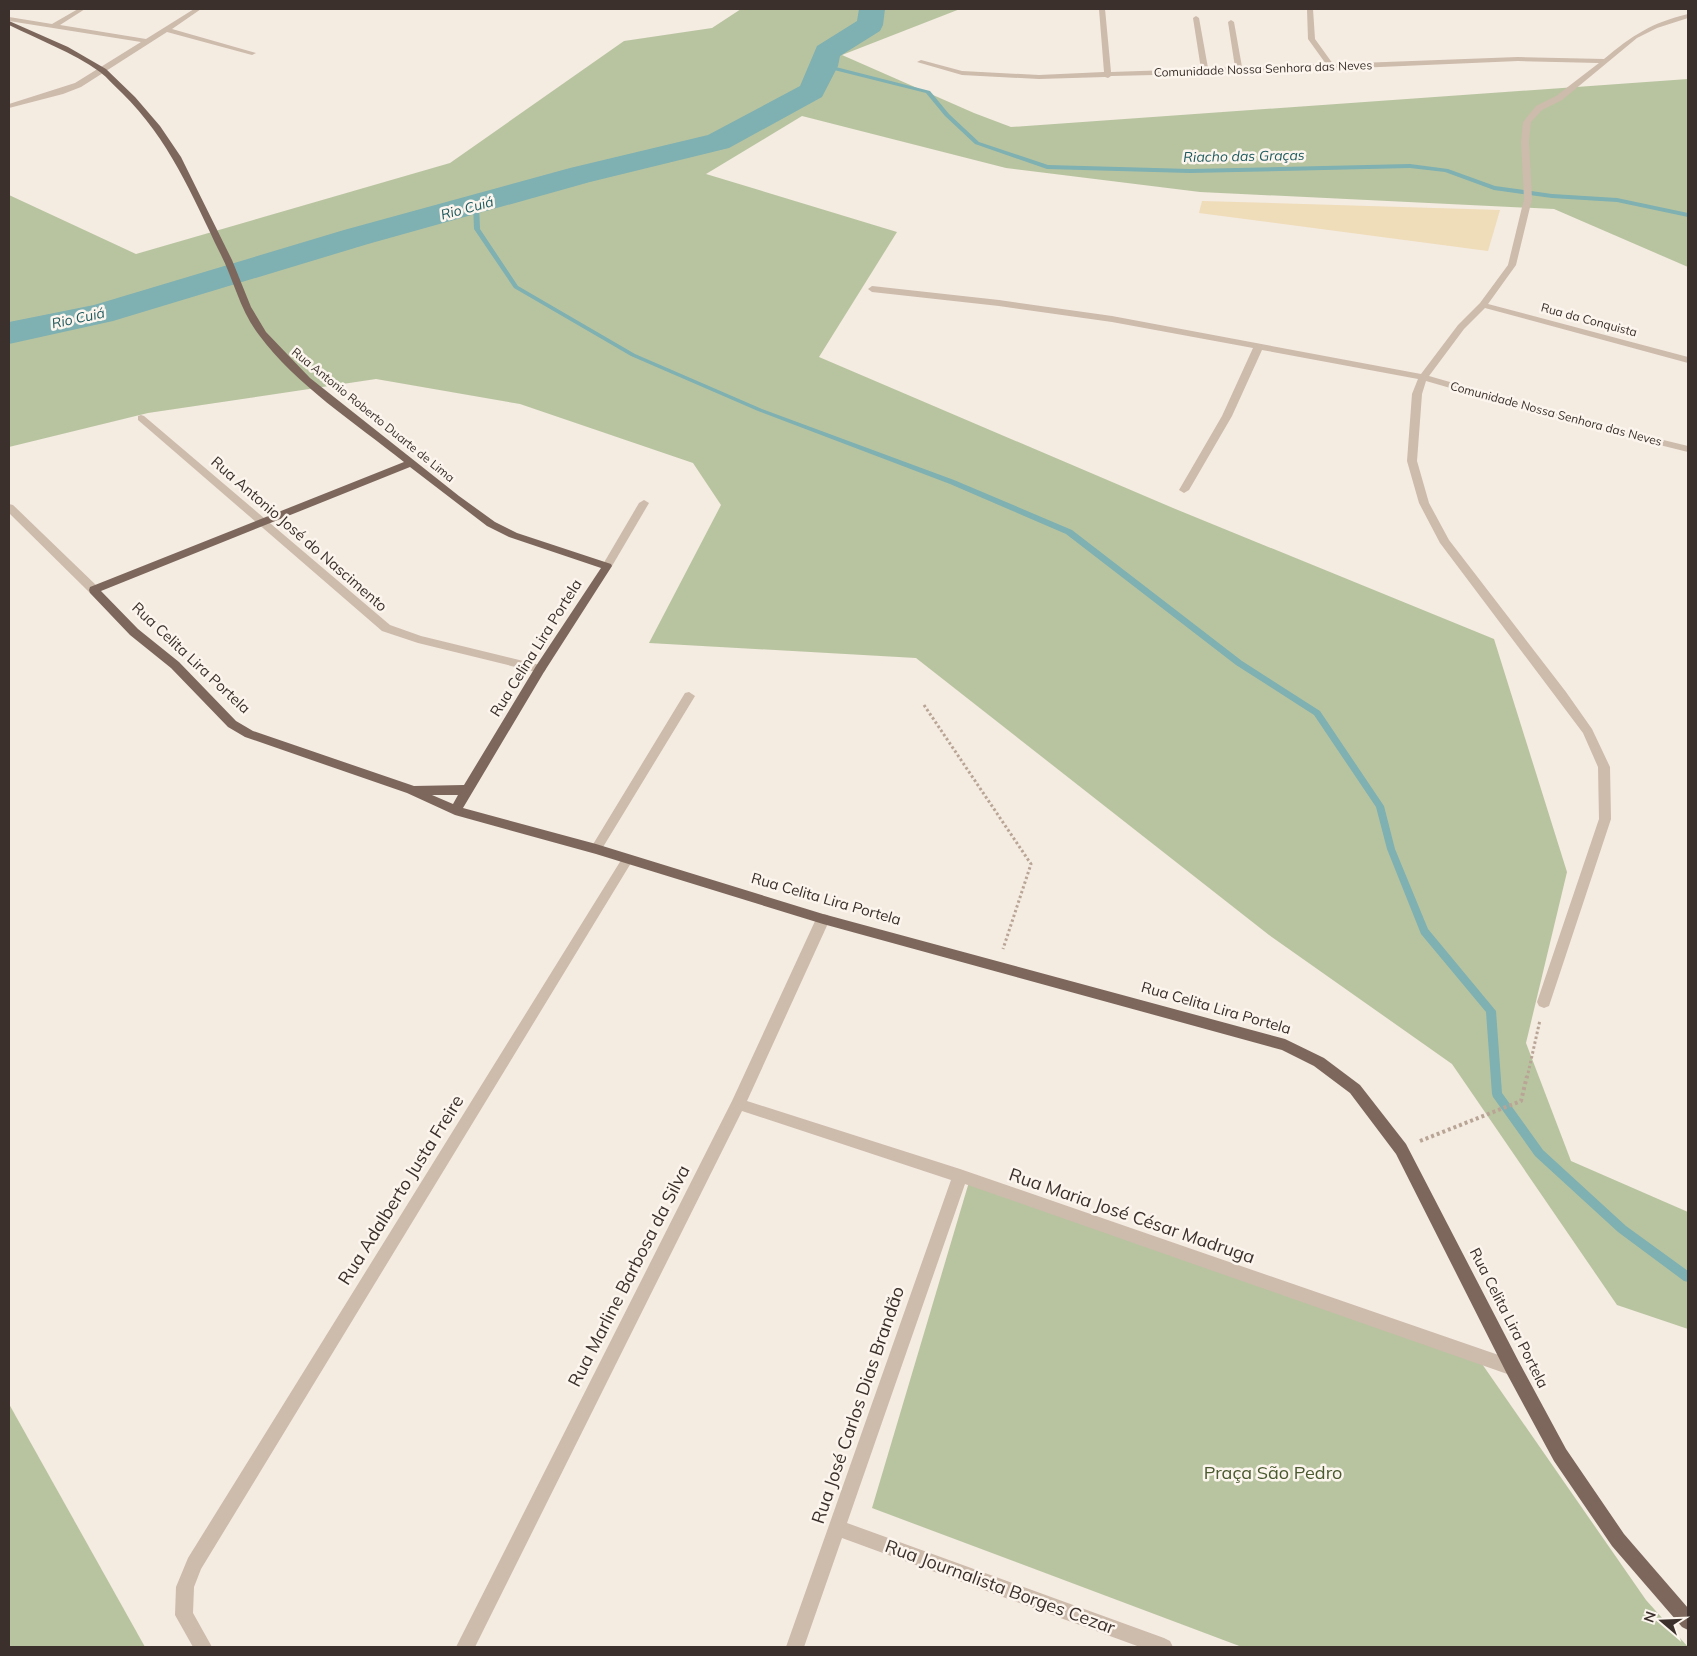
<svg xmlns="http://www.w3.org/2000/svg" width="1697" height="1656" viewBox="0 0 1697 1656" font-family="Mulish,sans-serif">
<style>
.green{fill:#b8c4a0}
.sand{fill:#efdcb8}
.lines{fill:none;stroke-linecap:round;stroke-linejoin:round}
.stream{fill:#7fb0b2;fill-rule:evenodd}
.river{fill:#7fb0b2;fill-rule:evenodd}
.path-far1{stroke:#b9a596;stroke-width:3;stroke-dasharray:2.5 2.5;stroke-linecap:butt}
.path{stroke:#b9a596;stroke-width:4;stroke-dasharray:3 3;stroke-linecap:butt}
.minor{fill:#cdbbac;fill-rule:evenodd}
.major{fill:#7d675c;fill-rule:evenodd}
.labels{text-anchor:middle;stroke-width:5;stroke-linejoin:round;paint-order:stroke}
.far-street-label{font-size:12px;fill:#3b302b;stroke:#fbf5ee}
.far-water-label{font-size:14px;font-style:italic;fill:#1f5a5e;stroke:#fbf5ee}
.street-label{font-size:15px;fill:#3b302b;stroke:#fbf5ee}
.near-street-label{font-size:18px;fill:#3b302b;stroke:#fbf5ee}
.near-park-label{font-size:18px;fill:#4a5a2e;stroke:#fbf5ee}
</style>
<rect width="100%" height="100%" fill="#f4ebe1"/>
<g class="green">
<polygon points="741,9 960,9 842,55 974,113 1011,127 1688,79 1688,267 1554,209 1200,192 1006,168 802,116 706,174 897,232 819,357 1173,508 1494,639 1567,872 1526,1043 1571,1161 1688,1212 1688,1329 1617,1305 1452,1064 1269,935 916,658 649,643 721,505 693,463 520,404 376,379 148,413 9,447 9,195 136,254 450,163 624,41 712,28"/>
<polygon points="969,1182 1480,1361 1646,1600 1688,1647 1242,1647 872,1508"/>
<polygon points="9,1404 145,1647 9,1647"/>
</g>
<polygon class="sand" points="1202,201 1500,210 1488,251 1199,213"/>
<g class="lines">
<g class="stream">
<polygon points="824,64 930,91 949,114 979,142 1048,165 1190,169 1410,164 1448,169 1495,186 1552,194 1617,198 1688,213 1688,217 1617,202 1552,198 1494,190 1445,172 1410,168 1190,173 1047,169 975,144 945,116 926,93 822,67 821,66"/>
<polygon points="476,202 479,204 480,229 518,286 635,354 762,409 954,480 1072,530 1242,661 1320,711 1384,806 1395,849 1428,929 1496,1011 1502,1093 1543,1150 1626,1226 1688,1271 1688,1282 1684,1281 1618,1232 1535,1156 1493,1097 1492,1094 1486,1012 1421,934 1387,849 1376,807 1314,715 1236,665 1066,534 950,484 758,411 631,356 514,288 474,229 473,204"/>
</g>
<polygon class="river" points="859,9 885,9 883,25 880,31 840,56 838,66 822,97 729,148 590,182 368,244 113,321 9,344 9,322 94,305 344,230 570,168 708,135 800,86 817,46 857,21"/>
<g class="path-far1">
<polyline points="924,705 1031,864 1003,949"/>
<polyline points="1527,1078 1540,1020"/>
</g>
<polyline class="path" points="1420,1141 1521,1101 1527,1076"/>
<g class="minor">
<polygon points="78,9 85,9 60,25 146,39 194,9 201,9 172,29 256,53 252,55 167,32 81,87 63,94 9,108 9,104 75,83 141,42 9,21 9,17 52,24"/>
<path d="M1099,9h6l6,63 90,-3 -8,-51 3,-2 3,2 9,50 27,-1 -7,-45 3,-2 3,2 8,45 84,-3 -18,-25 -1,-30h6l2,30 18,25 185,-7 86,2c29,-24 47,-36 84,-45v4l-31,10 -20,10 -75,62 -20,10 -11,12 -2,19 3,58 -16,66 -28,39 200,53v6l-203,-55 -21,21 -35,47 156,45 103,25v6l-109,-27 -153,-44 -4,13 -5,67 12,42 20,37 117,152 26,37 18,38 1,52 -62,187 -5,2 -5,-2 -2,-4 62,-183 -1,-52 -15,-34 -143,-190 -21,-40 -12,-42 5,-67 6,-15 -156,-29 -30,66 -43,74 -5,3 -5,-3 43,-74 31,-68 -141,-26 -113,-16 -127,-14 -4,-3 4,-3 127,14 113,16 309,58 37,-49 22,-22 28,-38 16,-66 -3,-58 2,-19 13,-16 20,-10 43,-33 -81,-2 -279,12 -128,3 -3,2 -3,-1 -66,2 -77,-4 -45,-13 4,-2 41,11 77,4 65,-3z"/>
<polygon points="141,415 144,416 390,625 421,636 544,666 546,669 544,672 540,673 418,643 382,631 138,420 138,416"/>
<polygon points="644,500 649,503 612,566 607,569 603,568 602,566 639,503"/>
<polygon points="9,504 13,505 98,587 99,590 98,593 90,593 9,513"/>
<polygon points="689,692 695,696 600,852 592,852 590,849 592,846 685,693"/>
<polygon points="627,855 631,857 633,860 631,863 201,1569 194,1587 193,1613 212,1647 193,1647 175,1615 176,1587 188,1558 623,857"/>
<polygon points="823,914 828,915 830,919 747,1101 960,1169 1513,1360 1519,1362 1521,1368 1519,1374 1513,1376 965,1184 847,1523 1164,1638 1170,1641 1173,1647 1140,1647 842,1538 804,1647 786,1647 951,1180 742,1111 475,1647 456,1647 732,1101 816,919 818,915"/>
</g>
<path class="major" d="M9,21l59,26 38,22 29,28 25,29 21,31 51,103 19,47 15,25 44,46 149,118 36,26 22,11 94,31 1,2 -68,106 -81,136 133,36 227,70 462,125 39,19 36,27 46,59 113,218 47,87 58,85 64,74v22l-6,-3 -70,-81 -58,-85 -47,-87 -111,-220 -46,-61 -36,-27 -32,-16 -459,-126 -227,-70 -141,-39 -48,-22 -162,-56 -17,-10 -57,-59 -41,-33 -40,-42 -1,-3 1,-3 314,-125c-49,-39 -108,-77 -145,-127 -19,-24 -25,-55 -39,-82 -28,-58 -51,-114 -98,-160 -8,-7 -14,-15 -22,-21 -28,-20 -61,-32 -91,-47zM410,467l77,59 22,11 92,31 -65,98 -72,119 -50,1 -161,-55 -17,-10 -57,-59 -41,-33 -37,-38zM432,795h26l-5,9z"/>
</g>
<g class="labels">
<g class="far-street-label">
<text transform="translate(1263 69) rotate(-2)" y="4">Comunidade Nossa Senhora das Neves</text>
<text transform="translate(1589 320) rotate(15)" y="4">Rua da Conquista</text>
<text transform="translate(1556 414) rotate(15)" y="4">Comunidade Nossa Senhora das Neves</text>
<text transform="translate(373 415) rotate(39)" y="4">Rua Antonio Roberto Duarte de Lima</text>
</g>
<g class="far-water-label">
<text transform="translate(1244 156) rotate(-1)" y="5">Riacho das Graças</text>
<text transform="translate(467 208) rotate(-15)" y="5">Rio Cuiá</text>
<text transform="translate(78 318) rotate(-12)" y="5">Rio Cuiá</text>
</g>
<g class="street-label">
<text transform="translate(299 534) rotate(41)" y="5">Rua Antonio José do Nascimento</text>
<text transform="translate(536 648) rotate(-58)" y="5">Rua Celina Lira Portela</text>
<text transform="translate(191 658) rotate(43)" y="5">Rua Celita Lira Portela</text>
<text transform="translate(826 899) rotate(16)" y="5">Rua Celita Lira Portela</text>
<text transform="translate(1216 1008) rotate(16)" y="5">Rua Celita Lira Portela</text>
<text transform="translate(1509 1318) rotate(63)" y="5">Rua Celita Lira Portela</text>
</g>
<g class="near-street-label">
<text transform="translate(401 1190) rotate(-58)" y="6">Rua Adalberto Justa Freire</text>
<text transform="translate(1132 1216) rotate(19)" y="6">Rua Maria José César Madruga</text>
<text transform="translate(629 1276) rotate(-63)" y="6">Rua Marline Barbosa da Silva</text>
<text transform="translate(858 1405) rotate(-71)" y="6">Rua José Carlos Dias Brandão</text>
<text transform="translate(1000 1587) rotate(20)" y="6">Rua Journalista Borges Cezar</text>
</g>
<g class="near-park-label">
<text x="1273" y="1479">Praça São Pedro</text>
</g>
</g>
<rect width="1697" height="1656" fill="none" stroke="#3b302b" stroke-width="20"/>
<g transform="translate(1662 1621) rotate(289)" stroke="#fbf5ee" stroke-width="4" paint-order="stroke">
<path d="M0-4L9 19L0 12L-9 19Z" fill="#3b302b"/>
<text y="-8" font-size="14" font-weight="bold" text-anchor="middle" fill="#3b302b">N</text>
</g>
</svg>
